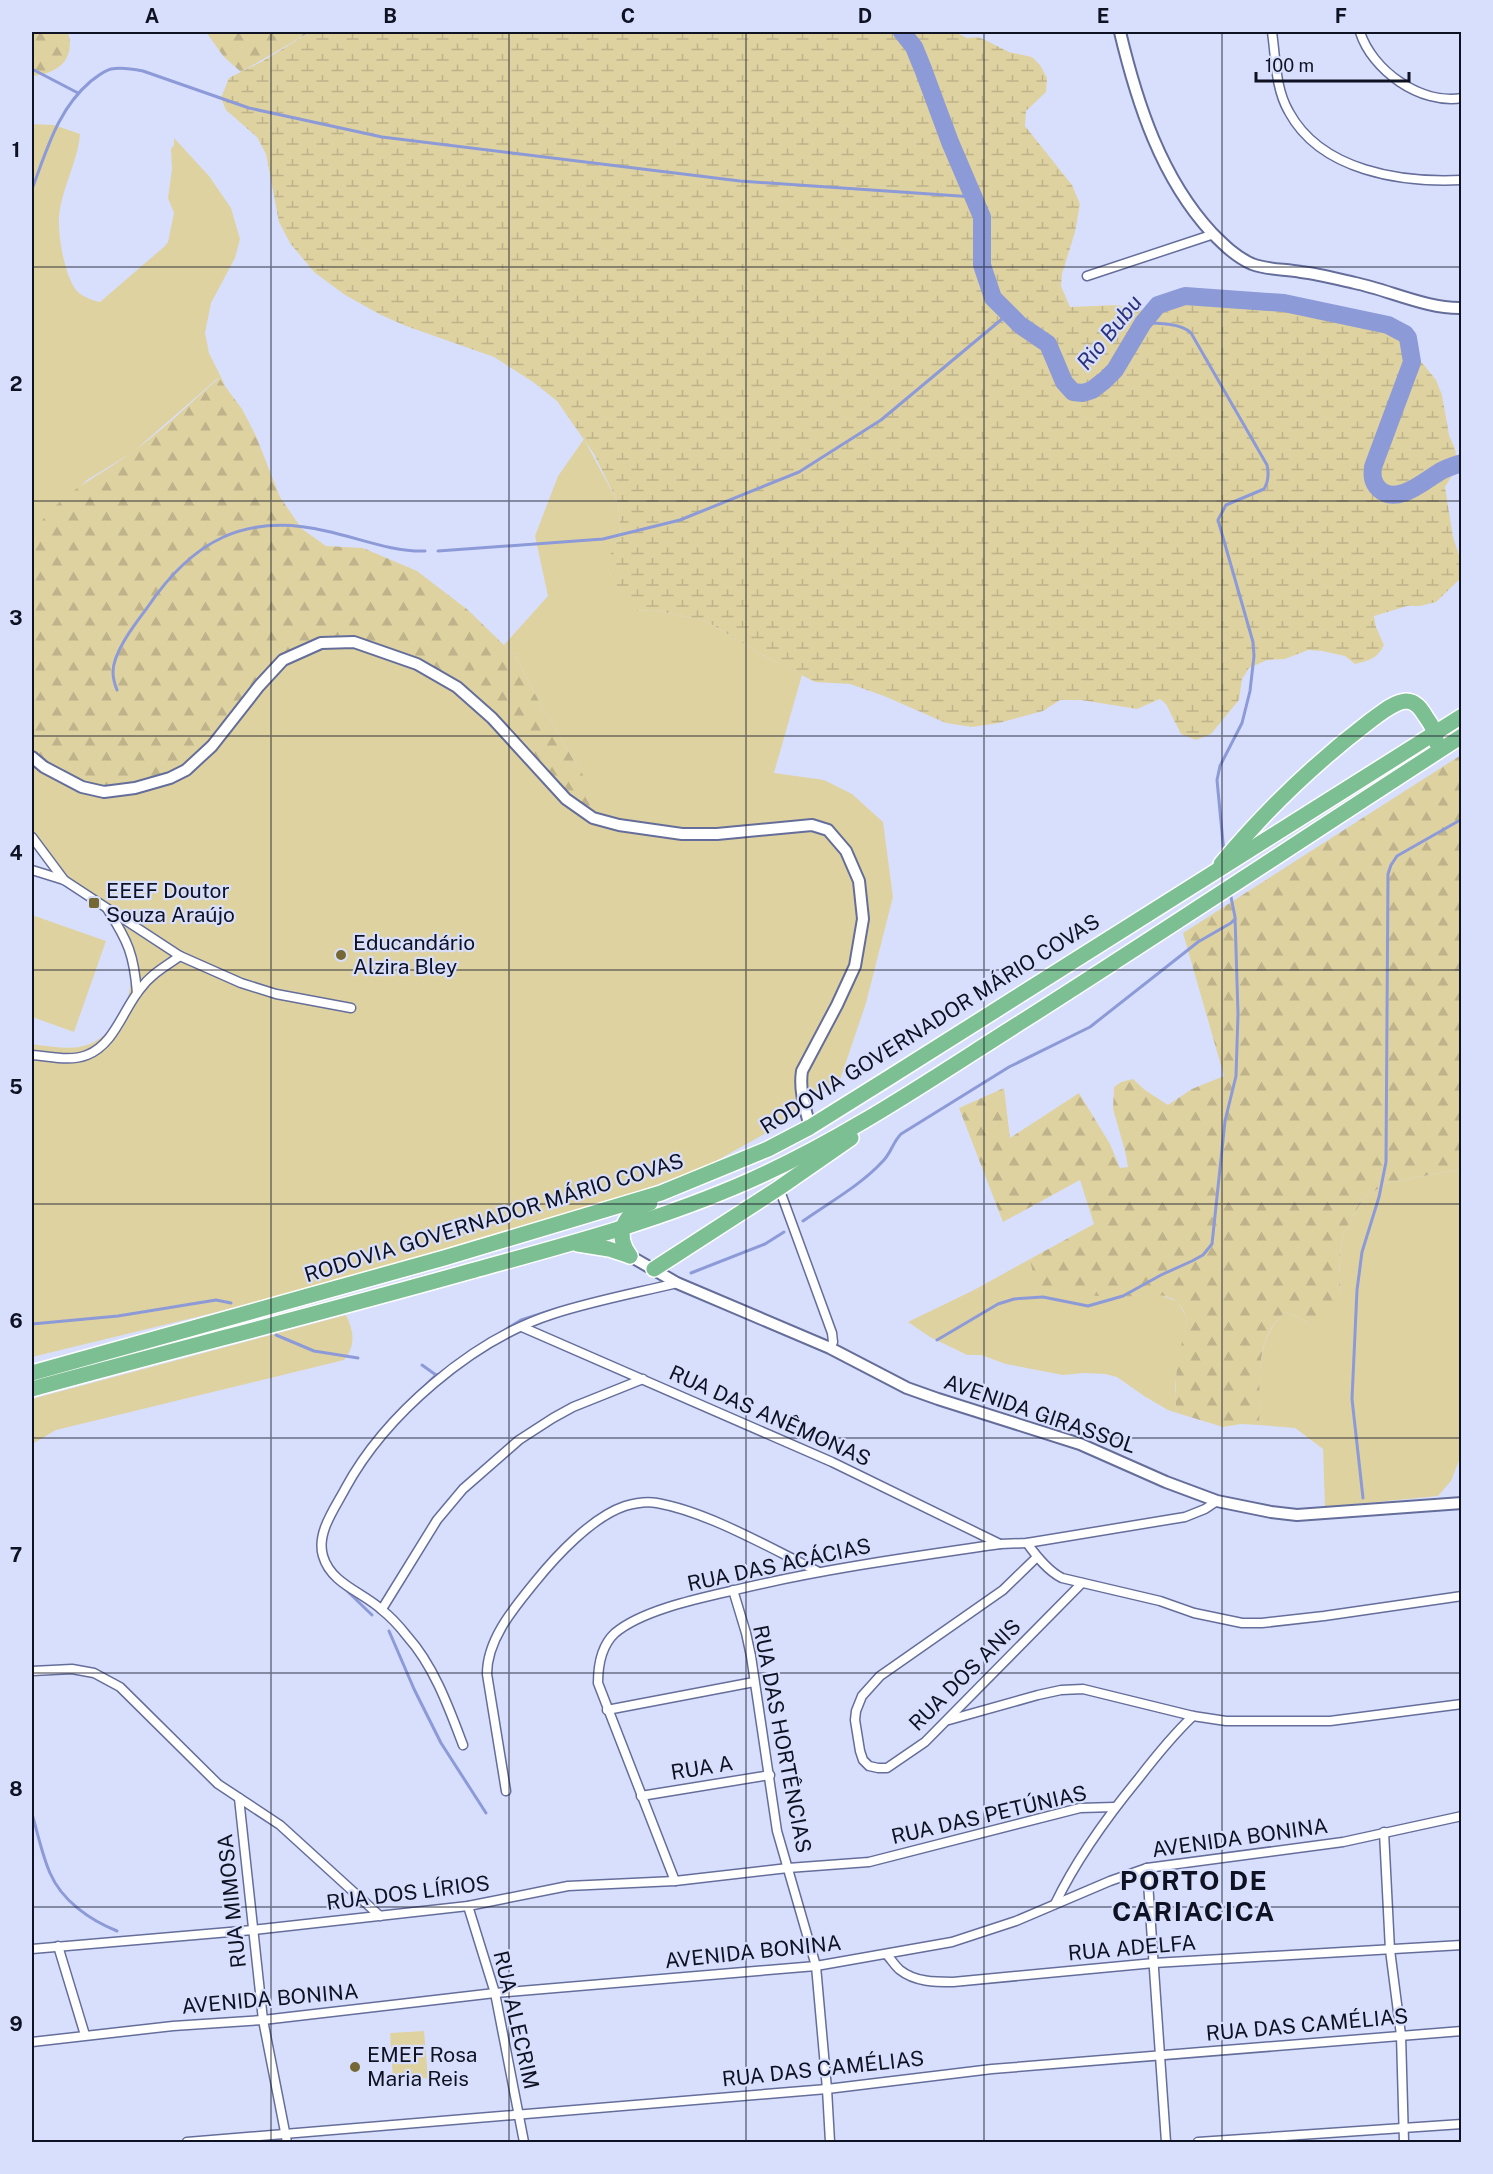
<svg xmlns="http://www.w3.org/2000/svg" width="1493" height="2174" viewBox="0 0 1493 2174" font-family="'Public Sans',sans-serif">
<style>
.grass{fill:#dfd2a1}
.forest{fill:url(#forest-firs)}
.wetland{fill:url(#wetland-marsh)}
.lines{fill:none;stroke-linecap:round;stroke-linejoin:round}
.stream{stroke:#8d9ad8;stroke-width:3}
.river{stroke:#8d9ad8;stroke-width:18}
.minor-casing{stroke:#656e9a;stroke-width:11}
.tertiary-casing{stroke:#656e9a;stroke-width:14}
.motorway-casing{stroke:#fff;stroke-width:18}
.minor{stroke:#fff;stroke-width:8}
.tertiary{stroke:#fff;stroke-width:10}
.motorway{stroke:#7cbf92;stroke-width:15}
.grid{fill:none;stroke:#0e1222;stroke-width:1.5;stroke-opacity:0.55}
.poi-dot{fill:#766835;stroke:#d8dffd;stroke-width:2}
.labels{text-anchor:middle;stroke-width:4.5;stroke-linejoin:round;paint-order:stroke}
.poi-label{font-size:21px;fill:#0e1222;stroke:#d8dffd;text-anchor:start}
.street-label{font-size:21px;fill:#0e1222;stroke:#d8dffd}
.water-label{font-size:22px;font-style:italic;fill:#2b327a;stroke:#d8dffd}
.district-label{font-size:27px;font-weight:bold;letter-spacing:1.5px;fill:#0e1222;stroke:#d8dffd}
.neatline{fill:none;stroke:#0e1222;stroke-width:2}
.grid-label{font-size:20px;text-anchor:middle;font-weight:bold;fill:#0e1222}
</style>
<defs>
<pattern id="forest-firs" width="22" height="20" patternUnits="userSpaceOnUse" patternTransform="scale(1.5)"><rect width="22" height="20" fill="#dfd2a1"/><path d="M5 1l3.5 6h-7zM16 11l3.5 6h-7z" fill="#beb38a"/></pattern>
<pattern id="wetland-marsh" width="20" height="14" patternUnits="userSpaceOnUse" patternTransform="scale(1.5)"><rect width="20" height="14" fill="#dfd2a1"/><path d="M1 5h8M5 5V1M11 12h8M15 12V8" fill="none" stroke="#beb38a"/></pattern>
</defs>
<rect width="100%" height="100%" fill="#d8dffd"/>
<g class="grass">
<path d="M32,124l22,1 26,9c-2,28 -19,55 -21,84 -1,18 6,63 20,75 5,4 15,8 21,9l65,-56 3,-4 6,-29 -6,-15 4,-29 -1,-20 3,-4v-7l35,38 22,32 9,31 -5,19 -24,45 -6,30 4,20 16,32 -7,-7 -85,74 -46,28 -55,54z"/>
<path d="M584,439l34,64 3,32 -9,14 24,62 18,-1 52,11 53,32 43,22 -28,98 50,7 28,14 31,28 10,75 -27,106 -26,77 -61,46 -72,40 -81,30 -279,81 -134,36 -181,44v-313c36,5 61,11 85,-24 24,-34 16,-83 -16,-111 -24,-22 -52,-36 -68,-65 -4,-8 -1,-77 -1,-91l212,-51 61,-56 22,-9 22,-1 26,7 69,29 46,36 12,16 78,46 -39,-65 -26,-49 -11,-11 44,-49 -13,-60 23,-60z"/>
<polygon points="32,915 106,941 74,1032 32,1017"/>
<path d="M1461,1169l1,284 -11,28 -13,15 -113,11 -2,-58 -28,-21 -36,-3c2,-38 -7,-86 27,-113l23,11 32,-27 -2,-37 5,-26 18,-33 24,-17z"/>
<polygon points="1030,1259 1032,1270 1054,1290 1119,1297 1152,1294 1161,1295 1178,1302 1186,1316 1187,1324 1177,1371 1175,1387 1177,1413 1168,1410 1144,1396 1117,1377 1105,1374 1083,1373 1063,1375 1006,1364 981,1355 967,1355 930,1337 908,1322 974,1290"/>
<path d="M346,1315c8,16 10,31 -2,45l-288,70 -22,13 -2,25v-69z"/>
<polygon points="424,2031 428,2078 393,2080 390,2033"/>
</g>
<g class="forest">
<path d="M32,32h36c8,27 -10,42 -36,44z"/>
<polygon points="206,32 310,32 241,72 224,57"/>
<path d="M219,378l23,31 14,27 24,61 22,32 24,17 37,2 54,23 51,39 47,46 26,49 60,100 -3,7 -5,2 -16,-8 -87,-98 -25,-20 -21,-16 -40,-18 -29,-11 -26,-7 -22,1 -45,21 -96,110 -68,22 -40,-6 -46,-31v-219c27,-41 61,-54 99,-81 31,-22 59,-50 88,-75z"/>
<path d="M1461,755v414l-75,14 -24,17 -18,33 -5,26 2,37 -11,22 -21,5 -23,-11c-35,27 -24,75 -27,113l-18,-1 -18,3 -46,-14c-3,-19 -1,-40 2,-59 2,-13 11,-27 6,-40 -11,-28 -43,-17 -65,-17 -15,0 -71,-4 -81,-13 -7,-6 -7,-16 -9,-25l64,-35 -14,-44 -77,42 -44,-114 45,-20 6,50 69,-45 31,51 10,24 8,-1 -3,-16 -12,-42 1,-22 7,-5 12,-3 12,11 23,15 24,-16 32,-13 -41,-143z"/>
</g>
<path class="wetland" d="M310,32h645l12,6 11,-1 7,3 24,12 23,5 8,8 7,13 -1,14 -20,19 -1,15 47,59 8,19 -5,28 -13,42 -1,12 9,21 48,-2 17,5 19,1 25,-10 9,-9 6,-1 16,5 14,-2 88,8 47,11 31,14 16,16 30,37 6,15 7,40 6,14 3,20h-2l-11,18 8,50 8,24v17l-25,24 -16,4h-13l-33,10 2,11 8,18c-6,13 -15,16 -29,19l-10,-8 -23,-5 -14,-1 -23,9 -18,1 -18,8 -7,11 -3,21 -28,34 -15,6 -15,-6 -15,-30 -6,-5 -23,10 -56,-9h-21l-17,11 -44,12 -27,4 -26,-4 -62,-27 -34,-12 -35,-2 -56,-29 -53,-32 -52,-11 -18,1 -16,-16 -11,-34 3,-12 9,-14 -3,-32 -24,-49 -37,-53 -24,-19 -39,-25 -88,-31 -25,-11 -36,-20 -31,-23 -24,-29 -11,-21 -13,-68 -9,-17 -31,-27 -5,-12 8,-20 34,-17z"/>
<g class="lines">
<g class="stream">
<polyline points="32,69 78,93"/>
<path d="M32,189c15,-39 25,-79 59,-108 6,-4 12,-10 20,-12 10,-2 22,0 32,2l106,37 133,29 358,44 234,16"/>
<path d="M1143,323c13,0 39,0 48,10l76,132c2,9 2,16 -3,24l-38,16 -8,15 35,122 1,14 -4,35 -8,32 -22,43 -3,14 7,73"/>
<polyline points="438,551 603,539 680,520 799,472 881,420 1008,314"/>
<path d="M117,690c-2,-5 -4,-12 -4,-18 0,-20 22,-48 34,-64 45,-67 98,-96 179,-77 33,7 66,21 99,20"/>
<path d="M803,1221c27,-19 58,-36 80,-60 8,-8 10,-19 18,-27l108,-67 81,-40 108,-85 33,-19 4,-4"/>
<polyline points="691,1273 765,1244 784,1232"/>
<polyline points="32,1324 118,1316 216,1300 231,1303"/>
<polyline points="276,1335 314,1351 358,1358"/>
<polyline points="497,1335 521,1320 559,1308"/>
<polyline points="937,1340 998,1304 1014,1299 1043,1297 1088,1306 1123,1296 1161,1275 1192,1261 1203,1255 1212,1244 1225,1121 1236,1076 1238,1014 1235,917 1230,892"/>
<polyline points="422,1365 436,1375"/>
<polyline points="420,1391 436,1375 440,1374"/>
<polyline points="384,1427 404,1406"/>
<polyline points="360,1458 376,1437"/>
<polyline points="1363,1498 1352,1399 1357,1290 1362,1252 1379,1197 1386,1162 1388,874 1391,865 1397,856 1462,819"/>
<polyline points="343,1587 372,1615"/>
<polyline points="389,1631 414,1689 441,1743 486,1813"/>
<path d="M32,1814c6,20 10,41 18,59 12,28 40,47 67,58"/>
</g>
<path class="river" d="M902,32l12,15 9,22 27,73 32,75v48l11,33 27,27 28,19 16,38 9,10 10,1 9,-3 13,-10 10,-10 28,-47 15,-18 27,-9 99,7 104,22 17,9 3,4 4,24 -39,105c-1,8 -1,15 6,22 19,18 48,-11 64,-19 6,-3 13,-5 19,-7"/>
<defs>
<g id="minor">
<path d="M1272,32c4,27 3,56 17,80 32,59 112,71 173,68"/>
<path d="M1360,32c12,38 60,73 102,66"/>
<polyline points="1087,276 1214,234"/>
<polyline points="32,837 64,880"/>
<polyline points="32,870 64,880 180,956 241,983 276,994 351,1008"/>
<path d="M108,910c20,31 26,45 29,83"/>
<path d="M32,1055c17,1 38,7 55,0 28,-11 36,-46 54,-67 10,-14 25,-22 39,-32"/>
<polyline points="779,1188 832,1333 833,1342 830,1348"/>
<polyline points="522,1327 832,1462 1000,1544"/>
<path d="M1027,1543c10,14 21,28 35,35l98,23 34,12 48,10h20l62,-7 138,-20"/>
<polyline points="1037,1557 1003,1590 880,1676 862,1696 856,1711 855,1720 860,1751 863,1760 869,1766 878,1768 887,1768 925,1742 1082,1583"/>
<polyline points="733,1590 746,1633 751,1656 777,1831 816,1966 827,2089 830,2142"/>
<polyline points="382,1609 437,1520 463,1489 519,1440 553,1418 573,1407 643,1379"/>
<polyline points="32,1671 72,1669 94,1673 120,1687 218,1784 280,1825 380,1916"/>
<polyline points="607,1710 754,1682"/>
<polyline points="949,1720 1038,1695 1061,1690 1083,1689 1193,1716 1226,1721 1330,1721 1462,1704"/>
<path d="M463,1745c-14,-37 -29,-79 -56,-109 -7,-9 -16,-19 -25,-26 -19,-18 -51,-26 -59,-54 -7,-23 12,-48 22,-67 40,-74 127,-149 208,-175 40,-13 83,-21 124,-31"/>
<path d="M506,1791l-19,-117c0,-35 27,-66 48,-92 21,-26 57,-65 90,-76 10,-3 22,-5 32,-3 51,9 113,45 160,68"/>
<polyline points="641,1796 770,1775"/>
<polyline points="239,1798 263,2020 287,2142"/>
<polyline points="1384,1832 1390,1950 1401,2035 1404,2142"/>
<polyline points="1147,1868 1166,2142"/>
<path d="M675,1881l-77,-198c0,-18 3,-37 17,-50 27,-23 85,-35 120,-43 87,-21 176,-33 265,-46l27,-1 158,-26 20,-8 12,-8"/>
<path d="M1055,1904c22,-46 52,-87 84,-126 17,-22 34,-43 54,-62"/>
<polyline points="468,1906 495,1993 524,2142"/>
<polyline points="58,1946 85,2035"/>
<polyline points="32,1949 253,1930 468,1906 568,1886 675,1881 788,1868 869,1862 1080,1808 1115,1807"/>
<path d="M887,1955c4,4 8,11 13,15 15,12 35,12 53,12l201,-19 308,-18"/>
<polyline points="32,2042 173,2026 263,2020 495,1993 816,1966 952,1942 1016,1921 1110,1881 1147,1868 1343,1842 1462,1816"/>
<polyline points="187,2142 827,2089 992,2069 1462,2031"/>
<polyline points="1198,2142 1462,2124"/>
</g>
<g id="tertiary">
<path d="M1120,32c17,71 41,146 92,201 12,12 24,24 40,31 16,6 32,5 49,8 18,2 36,7 54,11 34,7 72,26 107,25"/>
<path d="M32,757l12,10 38,20 22,5 31,-4 35,-10 16,-8 26,-24 47,-60 24,-26 38,-17 33,-1 63,22 40,23 35,31 74,81 27,19 26,7 63,9h35l95,-9 16,5 18,21 13,30 4,38 -8,47 -18,39 -35,66c-3,19 3,37 8,56"/>
<polyline points="630,1256 677,1283 830,1348 907,1388 938,1399 1080,1444 1166,1482 1217,1501 1271,1512 1297,1515 1462,1503"/>
</g>
<g id="motorway">
<path d="M1221,864c44,-53 94,-101 149,-143 10,-7 23,-19 36,-20 10,0 15,8 20,16 5,7 11,16 10,25"/>
<polyline points="578,1244 609,1249 630,1256"/>
<path d="M630,1256c-17,-23 -5,-44 20,-53"/>
<polyline points="654,1269 779,1188 851,1138"/>
<polyline points="32,1373 444,1258 661,1193 768,1149 810,1127 890,1077 1462,716"/>
<path d="M32,1389c146,-40 293,-77 439,-118 95,-26 190,-51 280,-91 97,-43 186,-105 275,-161 146,-93 290,-189 436,-283"/>
</g>
</defs>
<use href="#minor" class="minor-casing"/>
<use href="#tertiary" class="tertiary-casing"/>
<use href="#motorway" class="motorway-casing"/>
<use href="#minor" class="minor"/>
<use href="#tertiary" class="tertiary"/>
<use href="#motorway" class="motorway"/>
</g>
<path class="grid" d="M271,32v2110M509,32v2110M746,32v2110M984,32v2110M1222,32v2110M32,267h1430M32,501h1430M32,736h1430M32,970h1430M32,1204h1430M32,1438h1430M32,1673h1430M32,1907h1430"/>
<g class="poi-dot">
<rect x="88" y="897" width="12" height="12" rx="3"/>
<circle cx="341" cy="955" r="6"/>
<circle cx="355" cy="2067" r="6"/>
</g>
<g class="labels">
<g class="poi-label">
<text x="106" y="898">EEEF Doutor<tspan x="106" dy="24">Souza Araújo</tspan></text>
<text x="353" y="950">Educandário<tspan x="353" dy="24">Alzira Bley</tspan></text>
<text x="367" y="2062">EMEF Rosa<tspan x="367" dy="24">Maria Reis</tspan></text>
</g>
<g class="street-label">
<text transform="translate(930 1024) rotate(-32)" y="7">RODOVIA GOVERNADOR MÁRIO COVAS</text>
<text transform="translate(494 1218) rotate(-17)" y="7">RODOVIA GOVERNADOR MÁRIO COVAS</text>
<text transform="translate(1040 1414) rotate(19)" y="7">AVENIDA GIRASSOL</text>
<text transform="translate(770 1416) rotate(24)" y="7">RUA DAS ANÊMONAS</text>
<text transform="translate(779 1565) rotate(-12)" y="7">RUA DAS ACÁCIAS</text>
<text transform="translate(965 1675) rotate(-45)" y="7">RUA DOS ANIS</text>
<text transform="translate(782 1739) rotate(79)" y="7">RUA DAS HORTÊNCIAS</text>
<text transform="translate(702 1768) rotate(-9)" y="7">RUA A</text>
<text transform="translate(989 1815) rotate(-13)" y="7">RUA DAS PETÚNIAS</text>
<text transform="translate(1240 1838) rotate(-8)" y="7">AVENIDA BONINA</text>
<text transform="translate(408 1893) rotate(-7)" y="7">RUA DOS LÍRIOS</text>
<text transform="translate(232 1901) rotate(-96)" y="7">RUA MIMOSA</text>
<text transform="translate(1132 1948) rotate(-5)" y="7">RUA ADELFA</text>
<text transform="translate(753 1952) rotate(-6)" y="7">AVENIDA BONINA</text>
<text transform="translate(270 1999) rotate(-5)" y="7">AVENIDA BONINA</text>
<text transform="translate(516 2020) rotate(77)" y="7">RUA ALECRIM</text>
<text transform="translate(1307 2025) rotate(-5)" y="7">RUA DAS CAMÉLIAS</text>
<text transform="translate(823 2069) rotate(-6)" y="7">RUA DAS CAMÉLIAS</text>
</g>
<g class="water-label">
<text transform="translate(1109 332) rotate(-51)" y="8">Rio Bubu</text>
</g>
<g class="district-label">
<text x="1194" y="1890">PORTO DE<tspan x="1194" dy="31">CARIACICA</tspan></text>
</g>
</g>
<rect width="1493" height="2174" fill="none" stroke="#d8dffd" stroke-width="66"/>
<path d="M1256 72v9h153v-9" fill="none" stroke="#0e1222" stroke-width="3"/>
<text x="1265" y="72" font-size="18" fill="#0e1222" stroke="#d8dffd" stroke-width="4.5" paint-order="stroke">100 m</text>
<rect x="33" y="33" width="1427" height="2108" class="neatline"/>
<g class="grid-label">
<text x="152" y="23">A</text>
<text x="390" y="23">B</text>
<text x="628" y="23">C</text>
<text x="865" y="23">D</text>
<text x="1103" y="23">E</text>
<text x="1341" y="23">F</text>
<text x="16" y="157">1</text>
<text x="16" y="391">2</text>
<text x="16" y="625">3</text>
<text x="16" y="860">4</text>
<text x="16" y="1094">5</text>
<text x="16" y="1328">6</text>
<text x="16" y="1562">7</text>
<text x="16" y="1796">8</text>
<text x="16" y="2031">9</text>
</g>
</svg>
